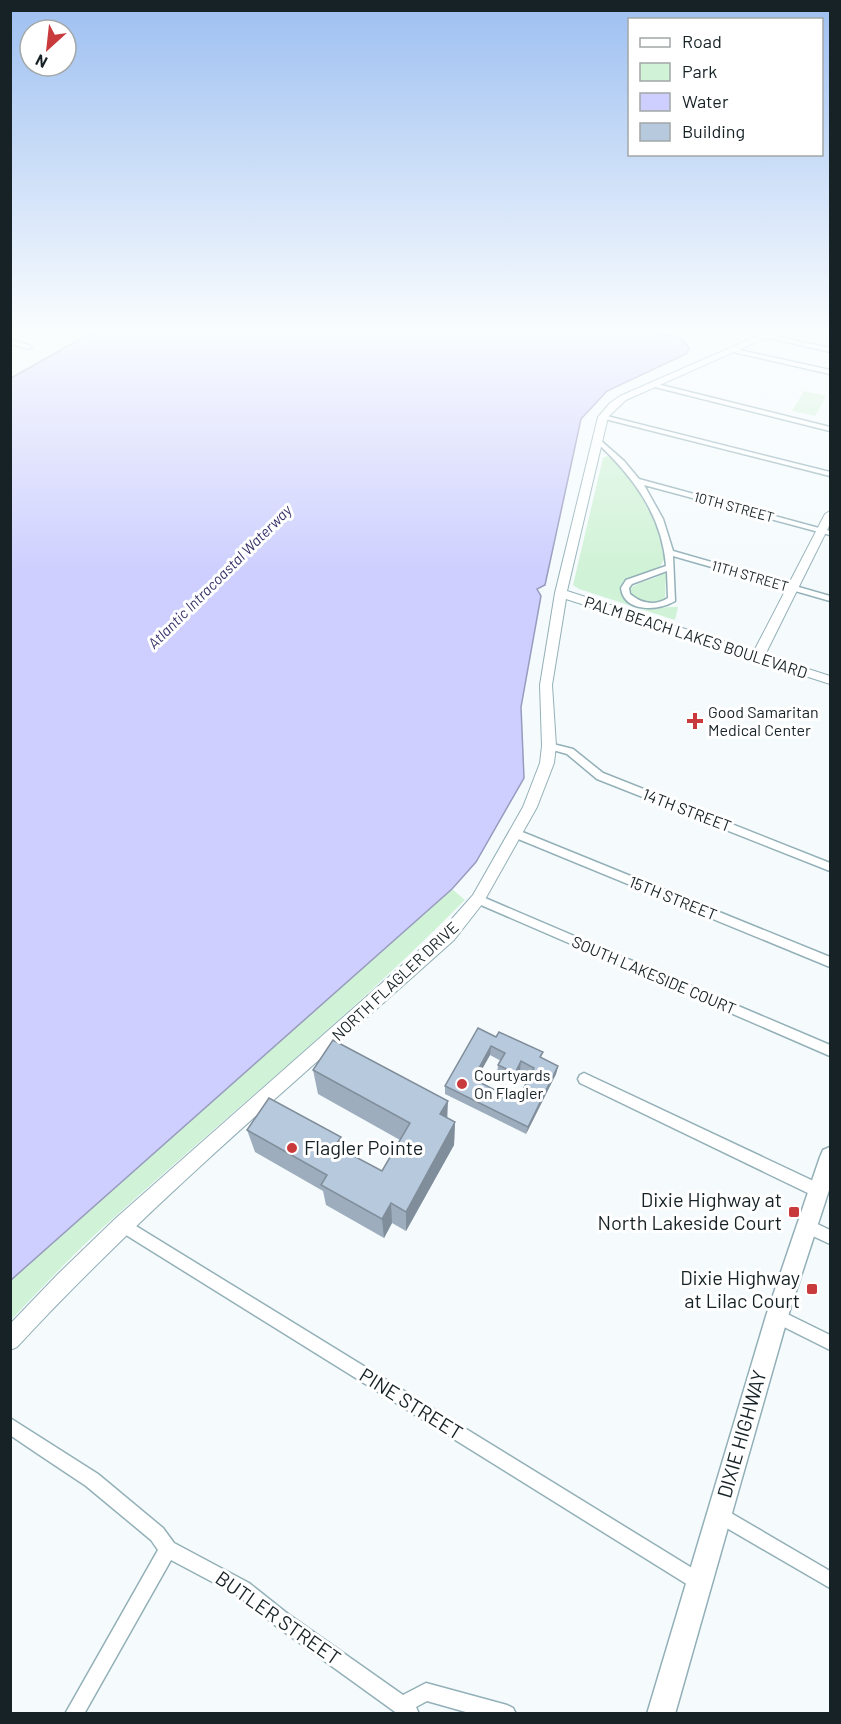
<svg xmlns="http://www.w3.org/2000/svg" width="841" height="1724" viewBox="0 0 841 1724" font-family="Barlow,sans-serif">
<style>
.green{fill:#d0f2d6}
.water{fill:#cecffe;stroke:#979bbd;stroke-width:1.5}
.lines{fill:none;stroke-linecap:round;stroke-linejoin:round}
.street-casing{stroke:#93b0b8;stroke-width:3}
.secondary-casing{stroke:#93b0b8;stroke-width:2}
.primary-casing{stroke:#93b0b8;stroke-width:3}
.street{fill:#fff;fill-rule:evenodd}
.secondary{fill:#fff;fill-rule:evenodd}
.primary{fill:#fff;fill-rule:evenodd}
.wall{fill:#9dadbd;fill-rule:evenodd}
.shaded-wall{fill:#808d9a}
.building{fill:#b7c9dc;stroke:#808d9a;stroke-width:1.5;fill-rule:evenodd}
.poi-dot{fill:#c93a3c;stroke:#fff;stroke-width:2}
.labels{text-anchor:middle;stroke-width:6;stroke-linejoin:round;paint-order:stroke}
.far-street-label{font-size:14px;fill:#172226;stroke:#fff}
.far-water-label{font-size:15px;font-style:italic;fill:#353169;stroke:#fff}
.street-label{font-size:16px;fill:#172226;stroke:#fff}
.poi-label{font-size:16px;fill:#172226;stroke:#fff;text-anchor:start}
.near-poi-label{font-size:20px;fill:#172226;stroke:#fff;text-anchor:end}
.near-street-label{font-size:20px;fill:#172226;stroke:#fff}
</style>
<rect width="100%" height="100%" fill="#f5fbfd"/>
<g class="green">
<polygon points="804,391 826,396 815,416 792,411"/>
<path d="M607,456l5,1c28,34 42,55 54,98l-6,12 -33,13 -6,10c19,28 29,16 57,17l-3,13 -96,-31 -6,-4 30,-127z"/>
<path d="M663,574h3l-1,25 -7,5 -22,-4 -5,-6v-6c9,-7 22,-8 32,-14z"/>
<path d="M452,889l13,11c-116,117 -243,220 -365,330 -31,28 -60,60 -89,90l-1,-40z"/>
</g>
<path class="water" d="M98,329h545c13,6 40,3 46,20l-3,5 -79,37 -26,28 -36,166 -8,4 4,7 -20,111 3,71 -48,84 -24,27 -441,391v-902z"/>
<g class="lines">
<defs>
<g id="street">
<polygon points="767,334 830,348 830,352 765,337 765,335"/>
<polygon points="10,340 31,346 32,347 29,349 10,344"/>
<polygon points="735,349 830,370 830,374 733,352 733,350"/>
<polygon points="653,383 830,427 830,431 651,386 650,385"/>
<polygon points="603,415 830,472 830,476 601,418 601,416"/>
<path d="M595,439h4l25,22 15,18 191,52v4l-186,-50 19,34 10,32 157,45v5l-157,-45 2,45c-16,10 -51,12 -54,-13l5,-8 40,-14c-4,-52 -34,-91 -71,-125zM667,571l1,27c-13,8 -26,6 -38,-4l-1,-6 3,-4z"/>
<polygon points="549,743 573,749 603,773 830,863 830,871 597,779 567,754 546,748 544,746"/>
<polygon points="515,829 830,957 830,967 511,836 510,833"/>
<polygon points="478,895 830,1045 830,1056 474,902 473,899 474,896"/>
<polygon points="584,1073 824,1186 826,1191 824,1196 819,1198 814,1196 580,1083 578,1079 580,1075"/>
<polygon points="123,1218 705,1576 707,1582 705,1588 699,1590 693,1588 118,1230 116,1225 118,1220"/>
<polygon points="807,1219 830,1230 830,1244 802,1231 800,1226 802,1221"/>
<polygon points="777,1309 830,1335 830,1350 772,1321 770,1316 772,1311"/>
<polygon points="10,1418 98,1474 163,1528 174,1543 249,1583 288,1614 403,1695 426,1683 507,1705 513,1708 516,1714 473,1714 427,1701 416,1707 419,1714 398,1714 276,1626 237,1595 171,1560 84,1714 65,1714 158,1550 151,1540 86,1486 38,1454 10,1435"/>
<polygon points="719,1506 830,1571 830,1588 713,1520 711,1514 713,1508"/>
</g>
<path id="secondary" d="M773,329h12l-159,71 -18,17 -41,174 187,60 71,-137 5,-3v13l-65,131 65,21v8l-264,-85 -14,86 4,61 -2,17 -17,44 -54,96 -29,37c-148,133 -302,261 -437,407l-7,3v-26l48,-50 58,-56 326,-288 31,-35 50,-88 17,-44 2,-17 -2,-61 15,-92 43,-176 12,-14 10,-7z"/>
<g id="primary">
<polygon points="815,329 830,329 830,334 816,331"/>
<polygon points="830,1147 830,1187 788,1316 675,1714 647,1714 766,1316 820,1157 823,1150"/>
</g>
</defs>
<use href="#street" class="street-casing"/>
<use href="#secondary" class="secondary-casing"/>
<use href="#primary" class="primary-casing"/>
<use href="#street" class="street"/>
<use href="#secondary" class="secondary"/>
<use href="#primary" class="primary"/>
</g>
<g class="wall">
<path d="M478,1028l80,38 -2,8 -30,60 -81,-40v-8zM490,1055l11,6 -3,4 -1,9 16,8 7,-12 10,5 -13,26 -41,-21z"/>
<polygon points="313,1070 447,1118 455,1122 454,1145 406,1231 392,1223 384,1238 326,1205 323,1191 255,1152 247,1130 341,1137 343,1150 382,1171 400,1140 318,1094"/>
</g>
<g class="shaded-wall">
<polygon points="491,1046 490,1055 472,1087 473,1079"/>
<polygon points="521,1061 520,1070 513,1082 515,1073"/>
<polygon points="558,1066 556,1074 526,1134 528,1127"/>
<polygon points="448,1101 447,1124 440,1114"/>
<polygon points="455,1122 454,1145 406,1231 406,1212"/>
<polygon points="341,1137 344,1159 335,1146"/>
<polygon points="391,1203 392,1223 384,1238 382,1219"/>
</g>
<g class="building">
<path d="M478,1028l18,9 3,-5 44,20 -3,5 18,9 -30,61 -83,-41zM491,1046l14,7 -7,12 17,8 6,-12 13,7 -17,33 -44,-22z"/>
<polygon points="333,1040 448,1101 440,1114 455,1122 406,1212 391,1203 382,1219 321,1185 327,1175 247,1130 269,1098 341,1137 335,1146 382,1171 410,1123 313,1070"/>
</g>
<linearGradient id="sky" x2="0" y2="1"><stop stop-color="#9dbff1"/><stop offset="0.58" stop-color="#fafdfe"/><stop offset="1" stop-color="#fafdfe" stop-opacity="0"/></linearGradient>
<rect width="841" height="571" fill="url(#sky)"/>
<g class="poi-dot">
<path d="M692 712h6v6h6v6h-6v6h-6v-6h-6v-6h6z"/>
<circle cx="462" cy="1084" r="6"/>
<circle cx="292" cy="1148" r="6"/>
<rect x="788" y="1206" width="12" height="12" rx="3"/>
<rect x="806" y="1283" width="12" height="12" rx="3"/>
</g>
<g class="labels">
<g class="far-street-label">
<text transform="translate(734 507) rotate(15)" y="5">10TH STREET</text>
<text transform="translate(750 576) rotate(16)" y="5">11TH STREET</text>
</g>
<g class="far-water-label">
<text transform="translate(220 577) rotate(-45)" y="5">Atlantic Intracoastal Waterway</text>
</g>
<g class="street-label">
<text transform="translate(696 637) rotate(18)" y="6">PALM BEACH LAKES BOULEVARD</text>
<text transform="translate(687 810) rotate(21)" y="6">14TH STREET</text>
<text transform="translate(673 898) rotate(22)" y="6">15TH STREET</text>
<text transform="translate(654 975) rotate(23)" y="6">SOUTH LAKESIDE COURT</text>
<text transform="translate(395 981) rotate(-43)" y="6">NORTH FLAGLER DRIVE</text>
</g>
<g class="poi-label">
<text x="708" y="718">Good Samaritan<tspan x="708" dy="18">Medical Center</tspan></text>
<text x="474" y="1081">Courtyards<tspan x="474" dy="18">On Flagler</tspan></text>
</g>
<g class="near-poi-label">
<text x="304" y="1155" text-anchor="start">Flagler Pointe</text>
<text x="782" y="1207">Dixie Highway at<tspan x="782" dy="23">North Lakeside Court</tspan></text>
<text x="800" y="1285">Dixie Highway<tspan x="800" dy="23">at Lilac Court</tspan></text>
</g>
<g class="near-street-label">
<text transform="translate(411 1404) rotate(32)" y="7">PINE STREET</text>
<text transform="translate(742 1434) rotate(-74)" y="7">DIXIE HIGHWAY</text>
<text transform="translate(278 1618) rotate(35)" y="7">BUTLER STREET</text>
</g>
</g>
<rect width="841" height="1724" fill="none" stroke="#172226" stroke-width="24"/>
<rect x="628" y="18" width="195" height="138" fill="#ffffff" stroke="#a2a7a8" stroke-width="1.5"/>
<rect x="640" y="38" width="30" height="9" fill="#ffffff" stroke="#a2a7a8" stroke-width="1.5"/>
<text x="682" y="48" font-size="18" fill="#172226">Road</text>
<rect x="640" y="63" width="30" height="18" fill="#d0f2d6" stroke="#a2a7a8" stroke-width="1.5"/>
<text x="682" y="78" font-size="18" fill="#172226">Park</text>
<rect x="640" y="93" width="30" height="18" fill="#cecffe" stroke="#a2a7a8" stroke-width="1.5"/>
<text x="682" y="108" font-size="18" fill="#172226">Water</text>
<rect x="640" y="123" width="30" height="18" fill="#b7c9dc" stroke="#a2a7a8" stroke-width="1.5"/>
<text x="682" y="138" font-size="18" fill="#172226">Building</text>
<g transform="translate(48 48) rotate(207)"><circle r="28" fill="#ffffff" stroke="#a2a7a8" stroke-width="1.5"/>
<path d="M0-4.5L10 22L0 15L-10 22Z" fill="#c93a3c"/>
<text y="-9" font-size="16" font-weight="bold" text-anchor="middle" fill="#172226">N</text>
</g>
</svg>
